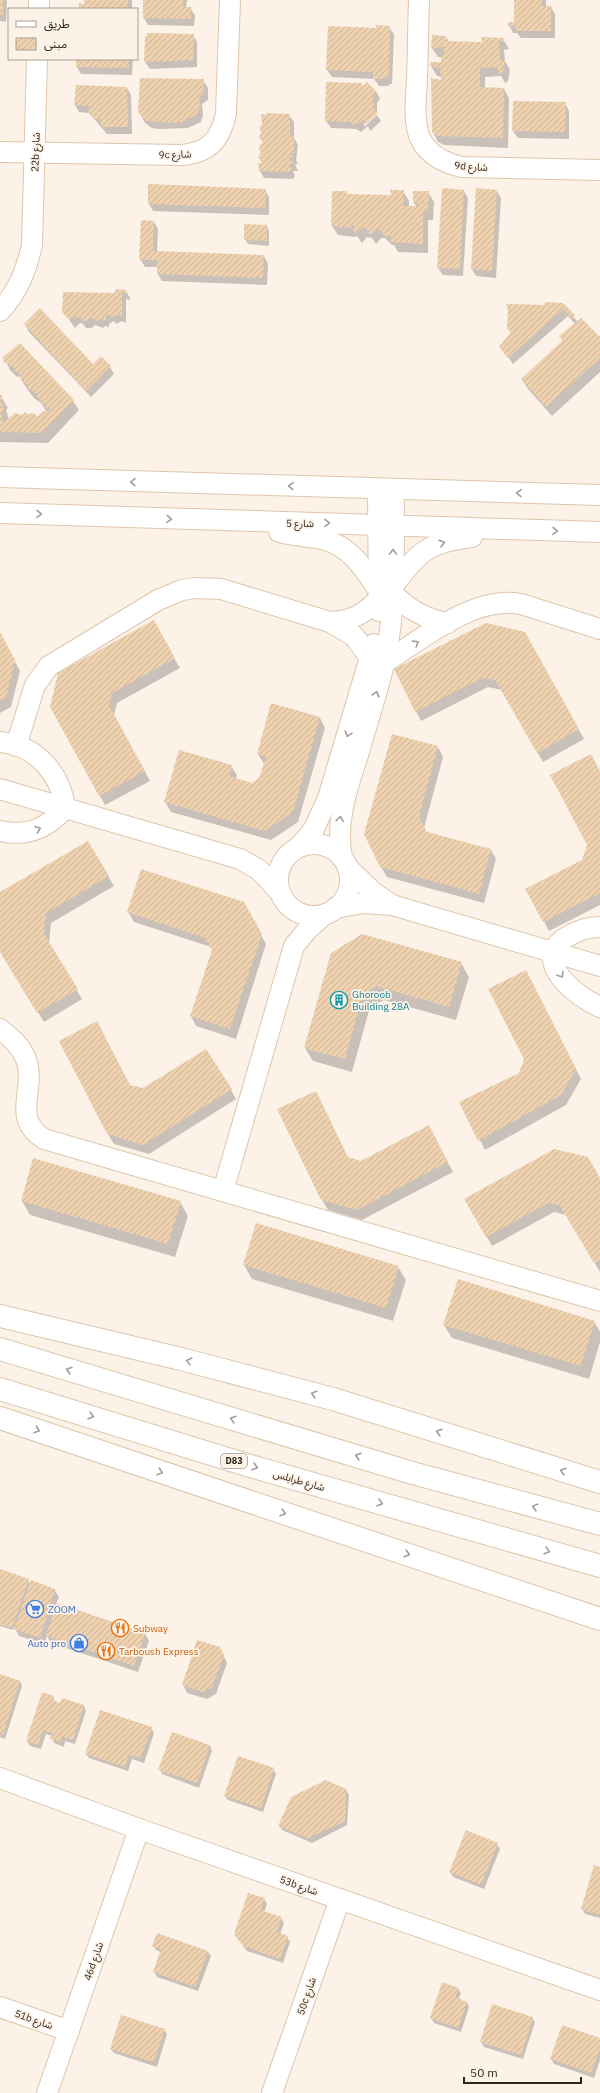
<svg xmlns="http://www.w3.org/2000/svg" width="600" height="2093" viewBox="0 0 600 2093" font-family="'IBM Plex Sans','Noto Sans Arabic',sans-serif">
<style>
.shadow{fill:#0003}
.building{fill:url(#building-hatch)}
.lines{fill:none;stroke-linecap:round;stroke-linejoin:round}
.minor-casing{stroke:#ddc6ac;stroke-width:22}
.highway-casing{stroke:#ddc6ac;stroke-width:24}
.minor{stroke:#fff;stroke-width:20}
.highway{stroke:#fff;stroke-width:22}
.oneway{stroke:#a19d99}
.labels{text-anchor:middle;stroke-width:3.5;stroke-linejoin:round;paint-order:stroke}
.shield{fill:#fcf2e8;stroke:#6c6359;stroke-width:1}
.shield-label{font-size:9px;font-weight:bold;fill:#2f261c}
.street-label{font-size:10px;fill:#2f261c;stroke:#fcf2e8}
.culture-label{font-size:10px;fill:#0d838f;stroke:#fcf2e8;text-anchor:start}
.shop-label{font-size:10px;fill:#366cbe;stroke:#fcf2e8;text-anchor:start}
.food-label{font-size:10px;fill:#c56008;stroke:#fcf2e8;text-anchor:start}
</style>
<defs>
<pattern id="building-hatch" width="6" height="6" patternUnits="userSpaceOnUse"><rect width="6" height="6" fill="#eed1af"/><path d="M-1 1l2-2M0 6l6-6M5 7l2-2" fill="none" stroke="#ccb396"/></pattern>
</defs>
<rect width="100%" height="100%" fill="#fcf2e8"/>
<g class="shadow">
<polygon points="0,0 7,0 6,22 0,21"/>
<polygon points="85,0 132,0 132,9 80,9 85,5"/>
<polygon points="144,0 193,0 187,0 186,8 190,8 195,15 194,26 148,25 144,18"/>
<polygon points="515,0 546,0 546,7 551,7 555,14 555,38 521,38 517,33 513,33 509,25 515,23"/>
<polygon points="389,27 394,34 392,84 389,84 389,86 379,86 374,79 332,77 327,70 377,29"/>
<polygon points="193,35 197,42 197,67 150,69 145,62"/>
<polygon points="446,37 449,42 483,43 503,39 509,49 504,50 505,61 510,70 508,81 505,83 501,76 485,77 485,88 504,89 509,98 508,148 444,145 438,142 433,132 442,81 442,77 437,76 431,66 431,63 442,63 442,57 438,57 432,48"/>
<polygon points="77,59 133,59 132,75 81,74 77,67"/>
<polygon points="203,80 208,88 208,100 202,104 203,115 201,122 188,128 158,129 152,128 145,123 141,115"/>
<polygon points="77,86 127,88 131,95 132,134 107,134 89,113 79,112 75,105"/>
<polygon points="376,91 380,99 377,103 377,112 363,125 365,126 377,115 381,121 370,131 368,126 361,132 356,129 331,128 326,121"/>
<polygon points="514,102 565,103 569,111 569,139 518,138 513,131"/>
<polygon points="289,115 294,122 294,138 298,145 296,160 298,164 295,164 298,171 293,171 295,176 293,179 264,178 260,171 263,164 259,158 263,155 263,142 260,137"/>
<polygon points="265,190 269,197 269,215 153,211 149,204"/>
<polygon points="403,191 409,201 409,207 417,207 414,203 428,192 434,202 433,220 428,220 428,253 398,252 394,245 392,245 385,238 381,238 376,244 372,238 367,237 362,243 357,236 355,237 338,235 332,226 346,192 348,195 392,196"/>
<polygon points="464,191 468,198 463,276 443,275 438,268"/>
<polygon points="497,191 501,198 496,278 476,276 472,269"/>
<polygon points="154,222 158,229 157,252 264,256 268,264 267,285 162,281 158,274 158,267 145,267 140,259"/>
<polygon points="267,226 269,231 269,246 248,244 245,239"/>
<polygon points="126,291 131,300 126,299 126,323 122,321 116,324 114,321 109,324 109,327 105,326 103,328 95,325 92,328 86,328 83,324 80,323 75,328 63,311"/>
<polygon points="563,304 578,322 600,339 600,372 552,416 528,389 522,380 563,341 560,336 575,324 568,316 513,364 501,347 511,333 508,328 545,306"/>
<polygon points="25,325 93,366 110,367 114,374 91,397 29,332"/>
<polygon points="4,357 73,401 79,410 48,443 0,442 0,395 8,408 6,410 9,419 27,417 37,418 47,412 41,403 34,398 27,389 19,376 17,377 10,370"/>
<polygon points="153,622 180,668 117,703 114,715 150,781 105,805 51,706"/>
<polygon points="524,633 584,739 543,762 502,690 488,687 421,721 416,711"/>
<polygon points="0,634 20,671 11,707 0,713"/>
<polygon points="272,704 320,718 325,728 298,822 271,840 171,812 165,802 231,766 237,775 236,779 252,784 260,779 264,764 258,754"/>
<polygon points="438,747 443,757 424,828 426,832 491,850 496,859 484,903 387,877 381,867"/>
<polygon points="600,772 600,905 549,931 527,889 583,860 589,844"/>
<polygon points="88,842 114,886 51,923 49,944 82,999 44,1022 0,951 0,893"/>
<polygon points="128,912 249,912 266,944 236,1039 196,1026 191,1016 213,949 211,947 134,922"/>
<polygon points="331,954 461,963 469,977 456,1020 384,1000 370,1007 352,1072 313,1061 305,1048"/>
<polygon points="531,981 581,1079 566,1105 485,1150 461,1102 519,1074 525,1059"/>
<polygon points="130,1086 143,1090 231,1090 236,1099 149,1154 114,1144 108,1134"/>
<polygon points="434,1136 453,1172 362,1220 328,1210 322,1200 348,1159 361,1162"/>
<polygon points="34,1160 180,1202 188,1216 175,1257 30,1215 22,1201"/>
<polygon points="600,1180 600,1272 567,1215 554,1212 492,1246 466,1200"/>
<polygon points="244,1265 398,1267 406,1280 393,1321 252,1279"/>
<polygon points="594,1322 600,1331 600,1342 589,1379 452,1338 444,1325"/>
<polygon points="0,1570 28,1580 30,1584 54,1589 59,1597 56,1604 145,1633 149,1641 138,1672 51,1643 47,1636 44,1644 19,1636 14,1627 13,1630 0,1626"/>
<polygon points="220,1648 227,1663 216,1694 207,1699 187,1693 183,1685"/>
<polygon points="0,1675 20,1681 22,1686 5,1739 0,1737"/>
<polygon points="53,1697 55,1702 84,1706 86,1711 75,1744 65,1741 64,1747 54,1743 52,1736 46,1734 41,1749 30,1746 27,1741"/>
<polygon points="151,1728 154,1733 144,1763 132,1759 128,1771 89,1758 86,1754"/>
<polygon points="173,1733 210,1746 212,1751 199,1788 162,1774 160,1769"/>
<polygon points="273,1769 276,1774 263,1812 228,1800 225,1796"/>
<polygon points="346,1790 349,1795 347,1825 312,1843 282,1830 279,1825"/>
<polygon points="497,1844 500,1849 484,1889 453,1877 450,1872"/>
<polygon points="600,1868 600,1918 585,1914 582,1909"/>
<polygon points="264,1899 267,1904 264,1912 281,1918 284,1923 280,1934 287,1937 290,1942 283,1963 247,1951 238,1939"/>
<polygon points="153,1945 208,1952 211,1956 198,1991 157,1977 154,1972 161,1952 156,1950"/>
<polygon points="458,1989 461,1993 458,2000 467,2002 469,2007 461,2032 434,2023 431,2018"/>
<polygon points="532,2018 535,2022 523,2059 484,2047 481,2042"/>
<polygon points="164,2029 167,2034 157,2067 114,2053 111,2049"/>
<polygon points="600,2039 600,2060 594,2078 554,2064 551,2059"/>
</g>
<g class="building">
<polygon points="0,0 3,0 3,15 0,14"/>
<polygon points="84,0 128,0 128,9 79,9 79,3 84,4"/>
<polygon points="143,0 183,0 183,7 191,7 191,19 143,18"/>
<polygon points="514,0 542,0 542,6 551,6 551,31 515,31 515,26 508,26 508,22 514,22"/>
<polygon points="376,25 390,26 389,77 385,77 385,79 373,79 373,72 326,70 328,26 376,28"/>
<polygon points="147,33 194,34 193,60 144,62 145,36 147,36"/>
<polygon points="432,35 446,36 446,41 482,42 481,37 504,38 504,41 499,41 500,60 505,60 503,72 498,74 498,67 480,68 480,87 504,88 503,138 438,136 432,132 431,78 441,80 440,68 430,66 430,62 441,62 441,55 444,55 444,47 431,48"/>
<polygon points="76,59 129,59 129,68 76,67"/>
<polygon points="140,78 204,79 204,92 199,97 200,107 197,114 184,121 176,123 147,121 140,115 138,111"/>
<polygon points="326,82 361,83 363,86 367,82 376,91 373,96 374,108 378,113 366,124 363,120 356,125 353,125 352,122 325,121"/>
<polygon points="76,85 127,87 128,127 101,127 101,119 94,119 88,112 90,106 74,105"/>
<polygon points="513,101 566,102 565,132 512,131"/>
<polygon points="266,113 290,114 290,136 294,137 294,153 289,153 289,155 294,155 294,157 289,157 290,161 294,161 294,164 289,164 289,167 292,168 289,172 259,171 258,163 262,163 261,159 258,159 260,153 262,154 259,149 260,144 262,144 262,140 259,138 260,134 262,134 259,127 262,125 261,114 266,115"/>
<polygon points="148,184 266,189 265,208 148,204"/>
<polygon points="442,188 464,190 460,269 437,268"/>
<polygon points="476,188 497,190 492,271 471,269"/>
<polygon points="390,190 404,190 403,206 418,206 418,203 413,203 413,191 429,191 428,211 423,211 423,244 391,242 391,236 385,236 379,229 376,229 370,235 366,228 362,227 356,234 353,230 355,227 353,225 350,228 331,226 332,191 347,191 347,194 391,195"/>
<polygon points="141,220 154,221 153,251 264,255 263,278 157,274 157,260 139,260"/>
<polygon points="244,224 267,225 267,241 244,240"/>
<polygon points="115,289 127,290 127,293 122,292 122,317 118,314 111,317 109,314 106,316 106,320 100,319 98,321 91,318 87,321 81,321 81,315 79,319 75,316 70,321 62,312 63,292 115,293"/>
<polygon points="545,302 563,303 575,315 573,320 563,309 508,358 499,347 511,332 507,329 508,310 506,304 544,305"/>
<polygon points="40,308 93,364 101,356 111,366 86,391 24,324"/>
<polygon points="581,318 600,337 600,358 546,407 521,379 563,340 559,336"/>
<polygon points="20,343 74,400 42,433 0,432 0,394 3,397 0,401 3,404 1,407 4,409 1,415 3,418 1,420 4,422 15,413 22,415 26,412 28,415 31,413 34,413 37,417 44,411 49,411 50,408 45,408 45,403 41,404 40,398 37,398 37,393 33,393 32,389 28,389 28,384 24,384 24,379 20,379 20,374 14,370 14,367 10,367 10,363 5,363 3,360 3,357"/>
<polygon points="154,620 175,658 112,693 109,705 145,771 99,796 50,707 58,673"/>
<polygon points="486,623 525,632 579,729 537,753 495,680 482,678 415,712 394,669"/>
<polygon points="0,632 15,660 6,698 0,700"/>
<polygon points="271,703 320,717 293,812 265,831 164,802 179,750 232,765 229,776 252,783 259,778 266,757 257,754"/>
<polygon points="392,734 438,746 419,817 427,832 491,849 479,894 380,867 364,834"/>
<polygon points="591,754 600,771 600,893 543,922 525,889 582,860 587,845 550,775"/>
<polygon points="88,841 109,876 46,913 44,934 78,989 37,1013 0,952 0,892"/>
<polygon points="141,869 244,902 262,934 230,1029 190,1016 212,950 205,938 127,912"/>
<polygon points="362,934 462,962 449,1007 376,986 363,994 345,1059 304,1048 331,953"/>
<polygon points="526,970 576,1069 561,1095 478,1141 459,1102 519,1073 524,1059 488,989"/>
<polygon points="97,1021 130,1085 143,1088 206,1049 232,1089 143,1145 107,1134 59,1041"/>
<polygon points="316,1091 348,1157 361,1161 429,1125 448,1162 357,1210 321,1200 277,1109"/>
<polygon points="554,1149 588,1157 600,1178 600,1260 594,1263 560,1206 548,1203 486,1237 464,1199"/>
<polygon points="33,1158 181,1201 168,1244 21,1201"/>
<polygon points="256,1223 399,1266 386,1308 243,1265"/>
<polygon points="458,1279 595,1321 581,1366 443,1325"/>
<polygon points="0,1569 29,1579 12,1628 0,1625"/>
<polygon points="31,1580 55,1589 40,1638 14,1629"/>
<polygon points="57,1603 145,1633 134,1666 46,1636"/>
<polygon points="197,1640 220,1647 224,1655 212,1687 203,1692 182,1685"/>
<polygon points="0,1674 20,1681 3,1735 0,1734"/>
<polygon points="42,1692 54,1696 52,1700 60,1703 62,1698 84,1705 73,1740 63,1737 61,1742 50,1739 52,1733 43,1730 38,1745 26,1741"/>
<polygon points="100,1710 152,1727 141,1758 129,1755 125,1767 85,1754"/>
<polygon points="172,1732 210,1745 197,1783 158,1770"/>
<polygon points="238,1756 274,1768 261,1808 224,1796"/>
<polygon points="326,1780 346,1789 345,1821 308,1838 278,1826 291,1797"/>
<polygon points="466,1830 498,1843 481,1885 449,1872"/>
<polygon points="594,1865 600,1867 600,1915 581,1909"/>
<polygon points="248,1893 265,1898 261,1910 282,1917 277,1932 288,1936 280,1959 243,1946 234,1934"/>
<polygon points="157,1933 208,1951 195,1987 153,1972 161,1949 152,1946"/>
<polygon points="442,1982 459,1988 455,1997 467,2002 458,2028 430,2018"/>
<polygon points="492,2004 533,2017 521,2055 480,2042"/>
<polygon points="121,2015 165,2029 154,2062 110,2049"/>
<polygon points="562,2025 600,2038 600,2049 591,2073 550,2059"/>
</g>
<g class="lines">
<defs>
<g id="minor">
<path d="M419,0c-1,27 -1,53 -2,80 -1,19 -4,40 3,58 8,17 24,25 42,29l138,3"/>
<polyline points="39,9 39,0"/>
<path d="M0,152l181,3c27,-2 39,-14 45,-41l4,-114"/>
<path d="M0,311c18,-19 26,-40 32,-66l5,-186"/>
<polyline points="0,477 600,495"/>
<polyline points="378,489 379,611"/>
<polyline points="0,513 600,532"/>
<path d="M279,532c14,4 29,4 43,7 29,7 42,30 57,52"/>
<path d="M393,586c26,-35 36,-44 79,-49"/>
<path d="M393,593c15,17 32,26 55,30"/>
<path d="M330,622c21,-1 36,-8 49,-24"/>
<path d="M0,742c36,3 61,32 65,66 -18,21 -38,29 -65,23"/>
<path d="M16,746l19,-61 14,-19 109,-66 24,-10 13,-2 26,1 109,33 24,14 16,22 14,5c38,-24 90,-68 137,-59l79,25"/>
<polyline points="0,789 240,859 258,869 279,891"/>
<circle cx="314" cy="880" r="36"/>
<polyline points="299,847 314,829 328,798 374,644"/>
<path d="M342,858c-7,-37 5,-69 16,-103 11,-39 25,-78 31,-117 7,-49 4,-99 5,-148"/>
<polyline points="348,868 373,892 392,905"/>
<polyline points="335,908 363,903 392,905 600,966"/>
<path d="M600,927c-12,0 -24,4 -35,11 -34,24 12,59 35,69"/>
<path d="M0,1029c11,9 21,17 26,30 11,30 -16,58 18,80l556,162"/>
<polyline points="223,1191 294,946 308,929 325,914"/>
<polyline points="0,1778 139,1829 600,1990"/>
<polyline points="0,2007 69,2031"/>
<polyline points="47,2093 139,1829"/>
<polyline points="272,2093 340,1899"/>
</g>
<g id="highway">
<polyline points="0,1316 181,1359 333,1399 600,1482"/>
<polyline points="0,1349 409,1472 600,1524"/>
<polyline points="0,1389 247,1465 600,1566"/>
<polyline points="0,1418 600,1619"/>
</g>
</defs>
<use href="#minor" class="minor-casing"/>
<use href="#highway" class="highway-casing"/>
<use href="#minor" class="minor"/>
<use href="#highway" class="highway"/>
</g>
<defs><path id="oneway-chevron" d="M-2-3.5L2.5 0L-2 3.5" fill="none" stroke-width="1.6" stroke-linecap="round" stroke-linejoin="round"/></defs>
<g class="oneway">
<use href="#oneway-chevron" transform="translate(133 482) rotate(-178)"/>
<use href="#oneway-chevron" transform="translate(291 486) rotate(-178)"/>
<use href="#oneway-chevron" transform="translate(519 493) rotate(-179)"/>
<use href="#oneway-chevron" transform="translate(39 514) rotate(2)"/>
<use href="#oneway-chevron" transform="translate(169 519) rotate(2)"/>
<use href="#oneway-chevron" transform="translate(327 523) rotate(1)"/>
<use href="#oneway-chevron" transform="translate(555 531) rotate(2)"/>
<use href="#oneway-chevron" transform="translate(442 543) rotate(-17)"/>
<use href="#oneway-chevron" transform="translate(393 552) rotate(-90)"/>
<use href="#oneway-chevron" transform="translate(416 643) rotate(-32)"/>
<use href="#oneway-chevron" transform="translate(376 694) rotate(-75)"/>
<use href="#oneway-chevron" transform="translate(348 734) rotate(107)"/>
<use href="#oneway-chevron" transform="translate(340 819) rotate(-83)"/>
<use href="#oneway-chevron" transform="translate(38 829) rotate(-20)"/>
<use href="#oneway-chevron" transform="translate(561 975) rotate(58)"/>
<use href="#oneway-chevron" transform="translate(189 1361) rotate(-166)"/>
<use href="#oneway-chevron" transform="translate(69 1370) rotate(-163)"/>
<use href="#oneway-chevron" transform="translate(314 1394) rotate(-165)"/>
<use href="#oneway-chevron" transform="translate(91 1416) rotate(17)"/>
<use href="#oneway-chevron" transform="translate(233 1419) rotate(-163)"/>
<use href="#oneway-chevron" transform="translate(37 1430) rotate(19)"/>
<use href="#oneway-chevron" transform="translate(439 1432) rotate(-163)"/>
<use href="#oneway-chevron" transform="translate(358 1456) rotate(-163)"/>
<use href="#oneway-chevron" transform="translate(255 1467) rotate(16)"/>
<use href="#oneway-chevron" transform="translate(563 1471) rotate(-163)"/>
<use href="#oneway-chevron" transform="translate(160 1472) rotate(19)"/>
<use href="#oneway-chevron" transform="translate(380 1503) rotate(16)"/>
<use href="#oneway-chevron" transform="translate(535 1507) rotate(-165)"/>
<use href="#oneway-chevron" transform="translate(283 1513) rotate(18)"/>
<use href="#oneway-chevron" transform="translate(547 1551) rotate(16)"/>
<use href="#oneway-chevron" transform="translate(407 1554) rotate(18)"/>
</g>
<defs>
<symbol id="building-ring" viewBox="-11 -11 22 22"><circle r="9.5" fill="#fcf2e8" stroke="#0f9aa8" stroke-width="1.5"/><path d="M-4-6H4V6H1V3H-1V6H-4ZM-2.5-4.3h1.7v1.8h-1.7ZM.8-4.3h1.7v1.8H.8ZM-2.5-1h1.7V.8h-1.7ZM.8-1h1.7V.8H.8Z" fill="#0f9aa8"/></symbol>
<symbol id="supermarket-ring" viewBox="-11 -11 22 22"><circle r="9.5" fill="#fcf2e8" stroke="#3f7fe0" stroke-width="1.5"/><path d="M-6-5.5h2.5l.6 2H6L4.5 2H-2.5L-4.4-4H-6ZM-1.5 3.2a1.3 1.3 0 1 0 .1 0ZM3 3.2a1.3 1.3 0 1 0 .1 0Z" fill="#3f7fe0"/></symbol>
<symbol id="restaurant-ring" viewBox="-11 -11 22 22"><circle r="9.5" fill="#fcf2e8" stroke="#e8710a" stroke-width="1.5"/><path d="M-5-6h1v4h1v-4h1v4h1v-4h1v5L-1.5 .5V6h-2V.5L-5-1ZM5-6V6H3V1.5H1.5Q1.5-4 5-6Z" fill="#e8710a"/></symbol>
<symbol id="shop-ring" viewBox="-11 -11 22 22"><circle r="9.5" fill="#fcf2e8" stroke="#3f7fe0" stroke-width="1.5"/><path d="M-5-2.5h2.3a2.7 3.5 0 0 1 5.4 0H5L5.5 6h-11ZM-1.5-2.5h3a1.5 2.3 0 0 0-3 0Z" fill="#3f7fe0"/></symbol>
</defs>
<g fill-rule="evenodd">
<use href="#building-ring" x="329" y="990" width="20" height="20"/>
<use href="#supermarket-ring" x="25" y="1599" width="20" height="20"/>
<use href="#restaurant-ring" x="110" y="1618" width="20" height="20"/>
<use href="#shop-ring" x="69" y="1633" width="20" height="20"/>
<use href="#restaurant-ring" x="96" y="1641" width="20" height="20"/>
</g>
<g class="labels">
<rect class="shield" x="221" y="1454" width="26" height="14" rx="3"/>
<g class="shield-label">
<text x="234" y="1464">D83</text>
</g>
<g class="street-label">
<text transform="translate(35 152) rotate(-88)" y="4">22b شارع</text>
<text transform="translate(175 154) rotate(-2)" y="4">9c شارع</text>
<text transform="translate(471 166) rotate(4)" y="4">9d شارع</text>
<text transform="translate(300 523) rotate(1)" y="4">شارع 5</text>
<text transform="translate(299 1480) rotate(16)" y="4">شارع طرابلس</text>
<text transform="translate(299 1885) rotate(19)" y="4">53b شارع</text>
<text transform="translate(93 1961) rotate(-71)" y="4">46d شارع</text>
<text transform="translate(306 1996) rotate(-71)" y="4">50c شارع</text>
<text transform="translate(34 2019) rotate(19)" y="4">51b شارع</text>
</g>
<g class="culture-label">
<text x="352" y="998">Ghoroob<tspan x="352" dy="12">Building 28A</tspan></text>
</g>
<g class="shop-label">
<text x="48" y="1613">ZOOM</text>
<text x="66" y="1647" text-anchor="end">Auto pro</text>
</g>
<g class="food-label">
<text x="133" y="1632">Subway</text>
<text x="119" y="1655">Tarboush Express</text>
</g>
</g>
<rect x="8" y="8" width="130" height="52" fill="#fcf2e8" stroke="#aaa096"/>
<rect x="16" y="21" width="20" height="6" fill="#ffffff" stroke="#aaa096"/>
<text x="44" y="28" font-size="12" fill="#2f261c">طريق</text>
<rect x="16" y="38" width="20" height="12" fill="url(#building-hatch)" stroke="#aaa096"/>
<text x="44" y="48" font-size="12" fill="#2f261c">مبنى</text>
<path d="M464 2077v6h117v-6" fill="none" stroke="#2f261c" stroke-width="2"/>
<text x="470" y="2077" font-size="12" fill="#2f261c" stroke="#fcf2e8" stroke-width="3" paint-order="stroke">50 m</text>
</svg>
